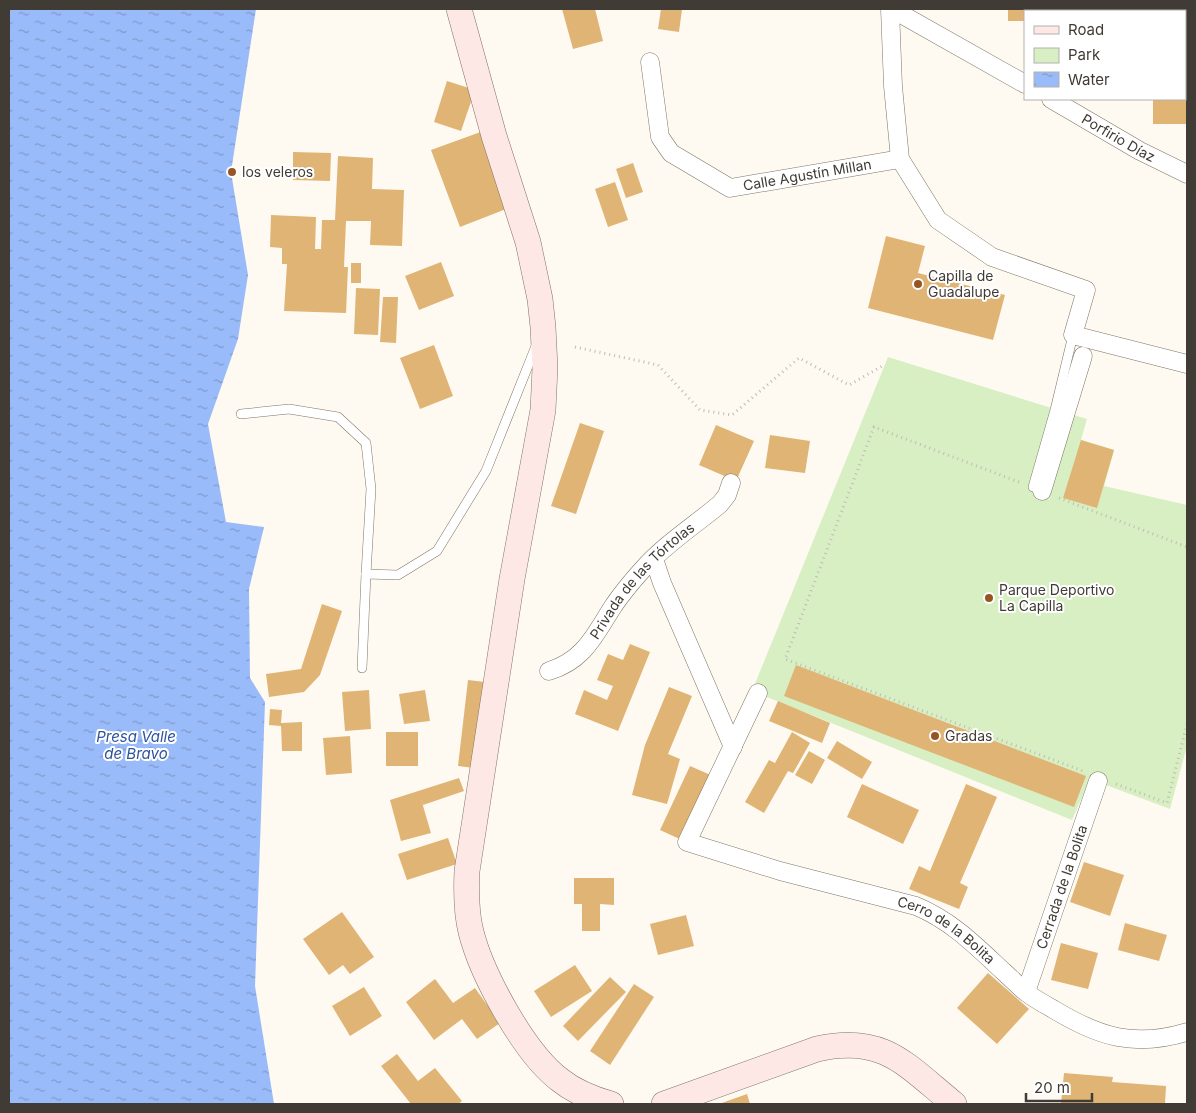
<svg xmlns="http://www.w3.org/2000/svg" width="1196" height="1113" viewBox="0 0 1196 1113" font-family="Inter,sans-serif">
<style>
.park{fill:#d8efc3}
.water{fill:url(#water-ripples)}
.building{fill:#e0b475}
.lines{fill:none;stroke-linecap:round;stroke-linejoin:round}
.lane-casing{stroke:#7f7563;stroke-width:10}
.street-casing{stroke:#7f7563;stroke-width:19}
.secondary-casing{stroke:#7f7563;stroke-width:26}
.path{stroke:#c0bcb4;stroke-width:3;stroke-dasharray:1 4;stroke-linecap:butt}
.lane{stroke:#fff;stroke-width:9}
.street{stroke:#fff;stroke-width:18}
.secondary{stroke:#fee8e6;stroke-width:25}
.poi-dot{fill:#975523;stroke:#fff;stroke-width:2}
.labels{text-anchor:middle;stroke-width:4;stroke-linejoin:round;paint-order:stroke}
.street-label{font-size:14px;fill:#403b34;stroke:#fff}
.poi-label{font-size:14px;fill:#403b34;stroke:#fff;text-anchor:start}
.water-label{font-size:15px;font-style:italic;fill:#2f549c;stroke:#fff}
</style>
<defs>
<pattern id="water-ripples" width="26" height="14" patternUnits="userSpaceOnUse" patternTransform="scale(1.25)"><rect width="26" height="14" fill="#9abbf9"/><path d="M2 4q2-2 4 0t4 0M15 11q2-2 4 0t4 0" fill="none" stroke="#7f99ca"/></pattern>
</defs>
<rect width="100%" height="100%" fill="#fefaf2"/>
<polygon class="park" points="888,357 1087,419 1081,440 1114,450 1104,486 1187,505 1187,746 1170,809 1090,779 1072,820 752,691"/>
<polygon class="water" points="9,9 256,9 231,172 248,275 238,339 208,424 226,522 264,527 249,589 250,678 265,702 255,986 274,1104 9,1104"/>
<g class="building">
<polygon points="562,9 595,9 603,41 573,49"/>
<polygon points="661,9 682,9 679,32 658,29"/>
<polygon points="1008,9 1069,9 1069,11 1025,11 1025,21 1008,21"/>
<rect x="1075" y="9" width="36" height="2"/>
<rect x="1185" y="12" width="2" height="69"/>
<polygon points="447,81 475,90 461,131 434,122"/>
<polygon points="1185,89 1187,89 1187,124 1153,124 1153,99 1185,99"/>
<polygon points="486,130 514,206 460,227 431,150"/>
<polygon points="293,152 331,153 330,181 293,180"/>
<polygon points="338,156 373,158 372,189 404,190 402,246 370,245 371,221 346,221 344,267 348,267 346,313 284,311 287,264 282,264 282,248 270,247 271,215 316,217 315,249 321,249 322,220 335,220"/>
<polygon points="633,163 643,192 626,198 616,169"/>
<polygon points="615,182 628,220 608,227 595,189"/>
<polygon points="886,236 925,246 918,273 1005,295 993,340 868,308"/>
<polygon points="441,262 454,296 419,310 405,276"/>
<rect x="351" y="263" width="10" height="20"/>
<polygon points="356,288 380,289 378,335 354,334"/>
<polygon points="383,297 398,297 396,343 380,342"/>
<polygon points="434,345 453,396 420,409 400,358"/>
<polygon points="580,423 604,431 576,514 551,506"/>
<polygon points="716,425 754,441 736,481 699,465"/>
<polygon points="770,435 810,441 805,473 765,468"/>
<polygon points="1081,440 1114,450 1097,508 1063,498"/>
<polygon points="322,604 342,611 320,675 304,692 269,697 266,674 301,669"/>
<polygon points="630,644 650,652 618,731 575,714 584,690 607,700 613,686 597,680 608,654 623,660"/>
<polygon points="796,665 1086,776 1074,807 784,696"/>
<polygon points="468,680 485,682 474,768 458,766"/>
<polygon points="669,687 692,696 668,754 680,759 667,804 632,795 645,745"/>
<polygon points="369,690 371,729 345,731 342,692"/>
<polygon points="425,690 430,721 404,724 399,694"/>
<polygon points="778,701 830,723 822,743 769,721"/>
<polygon points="270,709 282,710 281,723 302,722 302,751 282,751 281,726 269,725"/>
<rect x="386" y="732" width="32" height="34"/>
<polygon points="792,732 810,743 793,773 788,771 764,813 745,802 769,760 775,763"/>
<polygon points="350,736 352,773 326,775 323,738"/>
<polygon points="837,741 872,762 862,779 827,758"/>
<polygon points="809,751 825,760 812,784 795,775"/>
<polygon points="690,766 713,776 684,841 660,830"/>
<polygon points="459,778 464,791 423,805 421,799 431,833 401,841 390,800"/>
<polygon points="862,784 919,810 903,844 847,817"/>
<polygon points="966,784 997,797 960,883 968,887 959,909 909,889 919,866 930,871"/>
<polygon points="448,838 457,864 407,880 398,854"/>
<polygon points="1084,862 1124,875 1110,916 1070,902"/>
<polygon points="574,878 614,878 614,905 600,904 600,931 582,931 582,904 574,904"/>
<polygon points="342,912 374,957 350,974 343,965 329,975 303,939"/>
<polygon points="686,915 694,946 658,955 650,924"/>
<polygon points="1125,923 1167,935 1159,961 1118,950"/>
<polygon points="1061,943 1098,953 1088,989 1051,980"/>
<polygon points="575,965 592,991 551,1017 534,991"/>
<polygon points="988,973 1029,1009 997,1044 957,1008"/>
<polygon points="610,977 626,992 578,1041 563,1026"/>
<polygon points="435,979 453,1003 475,988 500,1023 477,1039 462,1019 434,1040 406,1002"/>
<polygon points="634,984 654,997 610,1065 590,1051"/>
<polygon points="364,987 382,1016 350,1036 332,1006"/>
<polygon points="397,1054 418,1081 435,1068 462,1101 458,1104 411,1104 381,1066"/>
<polygon points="1064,1073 1113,1077 1112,1082 1166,1086 1165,1104 1061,1104"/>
<polygon points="747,1094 750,1104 719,1104"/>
</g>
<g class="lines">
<defs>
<g id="lane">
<polyline points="241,414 289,409 338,417 366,443 371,489 366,574"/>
<polyline points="1033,487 1055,410 1073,335"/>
<polyline points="362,668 366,574 398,575 437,551 486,471 536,346"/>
</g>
<g id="street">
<polyline points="890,9 893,86 900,159 938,220 992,257 1086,290 1073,335 1187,364"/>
<polyline points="892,9 1025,84"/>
<path id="s1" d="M650,62l10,75 11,16 59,35 170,-29"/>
<path id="s2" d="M1051,99l89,52 47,23"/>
<polyline points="1042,491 1083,356"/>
<polyline points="654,559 662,583 733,747"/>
<path id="s3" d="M549,671c36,-11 46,-37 65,-66 9,-13 19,-25 29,-36 21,-24 52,-44 77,-65l7,-9 4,-12"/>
<path id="s4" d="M758,693l-71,149 93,29 136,35c36,15 60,40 88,66 8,7 15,15 23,21 8,6 17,11 26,16 46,28 81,39 134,23"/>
<path id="s5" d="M1026,992l72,-211"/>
</g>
<g id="secondary">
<path d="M459,9l35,127 34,106 12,57 3,28 2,41 -2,42 -31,169 -45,292c-1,21 -1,41 4,61 11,43 53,121 89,148 15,12 33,19 51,24"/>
<path d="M664,1104l153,-55c67,-15 89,16 137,55"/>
</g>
</defs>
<use href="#lane" class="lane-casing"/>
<use href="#street" class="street-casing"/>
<use href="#secondary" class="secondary-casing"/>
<g class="path">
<polyline points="575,347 658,365 700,410 732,415 799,358 849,385 884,365"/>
<polyline points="1019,482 874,427 785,659 1083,771"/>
<polyline points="1059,498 1187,547"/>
<polyline points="1116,784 1167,803 1187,724"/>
</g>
<use href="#lane" class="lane"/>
<use href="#street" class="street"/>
<use href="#secondary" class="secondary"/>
</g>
<g class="poi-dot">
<circle cx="232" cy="172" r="5"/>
<circle cx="918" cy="284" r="5"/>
<circle cx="989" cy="598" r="5"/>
<circle cx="935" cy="736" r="5"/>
</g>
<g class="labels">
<g class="street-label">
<text dy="5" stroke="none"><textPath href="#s2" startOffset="78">Porfirio Díaz</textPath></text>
<text dy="5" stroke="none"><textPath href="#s1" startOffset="242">Calle Agustín Millan</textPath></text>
<text dy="5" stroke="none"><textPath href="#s3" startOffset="132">Privada de las Tórtolas</textPath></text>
<text dy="5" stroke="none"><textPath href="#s5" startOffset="111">Cerrada de la Bolita</textPath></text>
<text dy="5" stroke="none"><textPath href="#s4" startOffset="441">Cerro de la Bolita</textPath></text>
</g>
<g class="poi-label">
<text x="242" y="177">los veleros</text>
<text x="928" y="281">Capilla de<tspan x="928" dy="16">Guadalupe</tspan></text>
<text x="999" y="595">Parque Deportivo<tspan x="999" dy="16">La Capilla</tspan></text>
<text x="945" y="741">Gradas</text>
</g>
<g class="water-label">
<text x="136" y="742">Presa Valle<tspan x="136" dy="17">de Bravo</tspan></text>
</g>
</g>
<rect width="1196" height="1113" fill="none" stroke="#403b34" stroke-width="20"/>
<rect x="1024" y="10" width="162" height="90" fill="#ffffff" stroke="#b3b1ae"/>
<rect x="1034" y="26" width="25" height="8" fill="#fee8e6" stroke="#b3b1ae"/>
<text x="1068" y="35" font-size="15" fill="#403b34">Road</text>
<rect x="1034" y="48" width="25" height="15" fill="#d8efc3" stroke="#b3b1ae"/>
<text x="1068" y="60" font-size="15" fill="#403b34">Park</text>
<rect x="1034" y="72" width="25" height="15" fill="url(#water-ripples)" stroke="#b3b1ae"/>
<text x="1068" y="85" font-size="15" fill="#403b34">Water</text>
<path d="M1026 1093v8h66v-8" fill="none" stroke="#403b34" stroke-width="2.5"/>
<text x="1034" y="1093" font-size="15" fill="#403b34" stroke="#ffffff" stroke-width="4" paint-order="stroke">20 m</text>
</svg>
